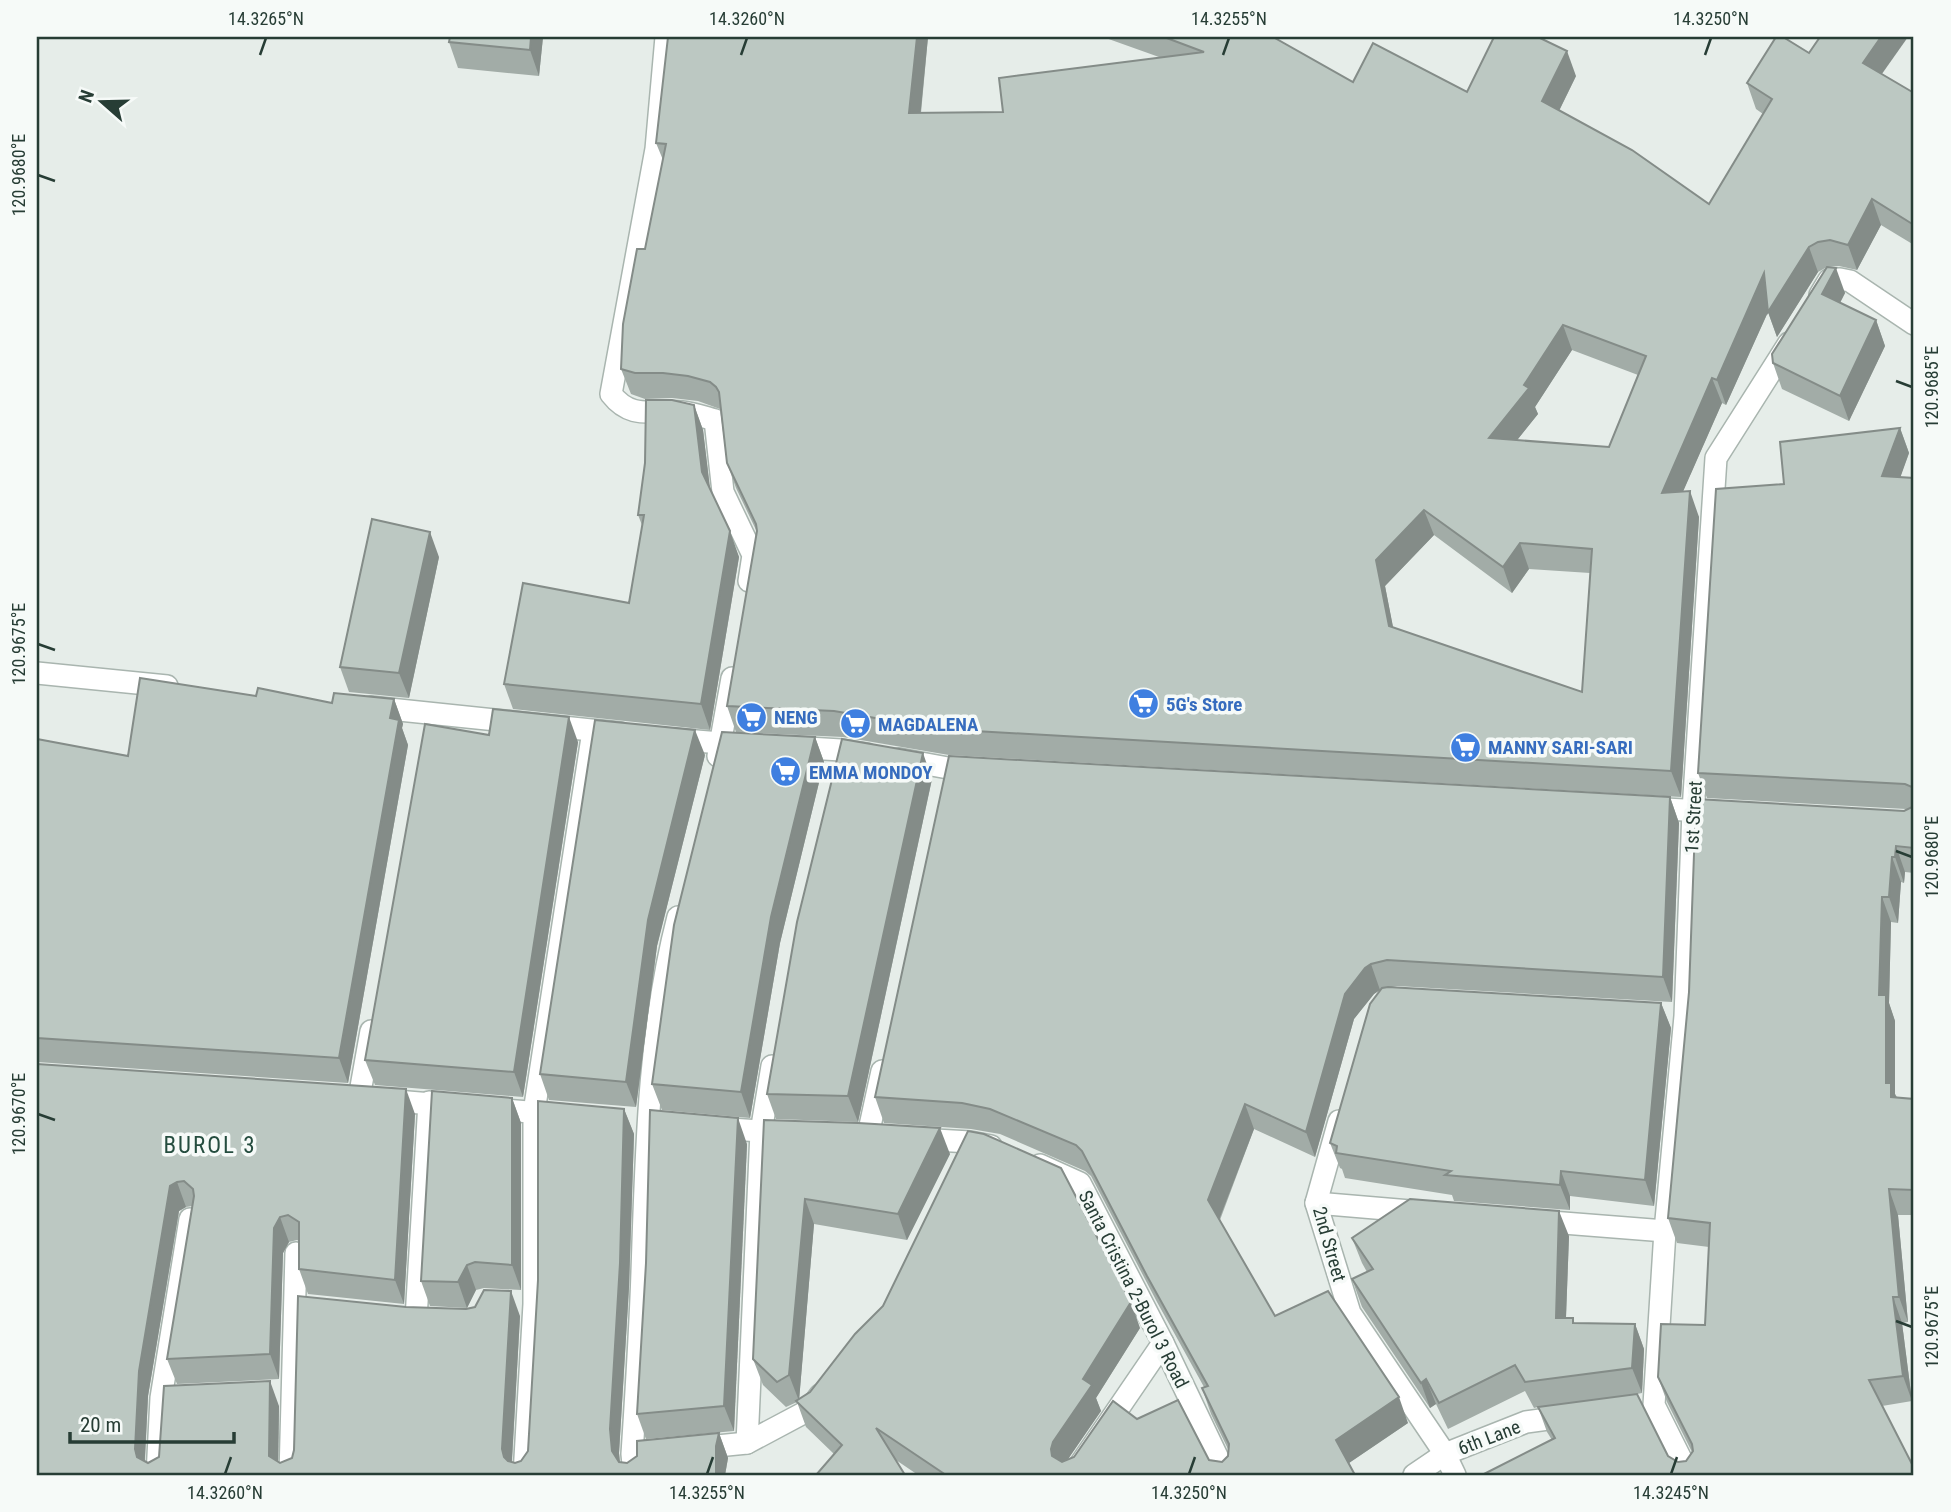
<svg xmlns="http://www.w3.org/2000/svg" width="1951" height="1512" viewBox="0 0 1951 1512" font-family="'Roboto Condensed',sans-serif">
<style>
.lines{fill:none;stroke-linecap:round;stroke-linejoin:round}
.minor-casing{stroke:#a9b5af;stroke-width:24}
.minor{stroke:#fff;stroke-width:21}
.wall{fill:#a2aca7;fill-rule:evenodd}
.shaded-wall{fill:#848c88}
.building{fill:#bcc8c2;stroke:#848c88;stroke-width:2;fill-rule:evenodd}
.ticks{fill:none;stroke:#273d35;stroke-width:2.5}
.labels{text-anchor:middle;stroke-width:7;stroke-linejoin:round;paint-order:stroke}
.shop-label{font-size:19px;font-weight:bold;fill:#366cbe;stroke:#f6faf8;text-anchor:start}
.street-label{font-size:19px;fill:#273d35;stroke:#f6faf8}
.quarter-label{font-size:23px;letter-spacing:2px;fill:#254d3f;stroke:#f6faf8}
.neatline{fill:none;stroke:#273d35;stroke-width:2.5}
.ticks-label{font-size:18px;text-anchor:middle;fill:#273d35}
</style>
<rect width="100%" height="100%" fill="#e6ede9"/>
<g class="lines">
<defs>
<g id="minor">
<path d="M666,37l-10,112 -45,245c21,27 42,15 71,18 11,1 22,5 33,8l8,72 30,63 -4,26"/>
<polyline points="1820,295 1829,280 1840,279 1850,281 1914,324"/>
<polyline points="37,673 167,686"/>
<polyline points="370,707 620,733"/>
<polyline points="672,739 745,745"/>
<polyline points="791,747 841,750 867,754"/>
<polyline points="718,756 732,678"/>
<polyline points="899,759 948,768 974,769"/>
<polyline points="1646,808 1722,812"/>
<polyline points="359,1098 371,1031"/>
<polyline points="384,1100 565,1115"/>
<polyline points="1339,1121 1316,1203 1350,1313 1445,1454 1455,1475"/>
<polyline points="716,1128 792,1133"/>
<polyline points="868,1135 882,1071"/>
<polyline points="918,1139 970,1142 991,1146"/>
<polyline points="1040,1165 1080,1183 1163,1343 1226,1475"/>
<polyline points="1316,1203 1422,1212"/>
<polyline points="1538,1221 1665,1231"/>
<polyline points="416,1319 429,1102"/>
<polyline points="747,1443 761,1132 772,1066"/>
<polyline points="697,1448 747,1443 809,1410 820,1395"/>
<polyline points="157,1475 161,1398 190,1219"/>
<polyline points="290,1475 296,1253"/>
<polyline points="524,1475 534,1304 534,1112 593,731"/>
<path d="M634,1475l-2,-21c4,-61 8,-121 10,-182 4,-118 6,-240 36,-355"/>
<polyline points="1073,1475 1163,1343"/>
<polyline points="1414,1475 1445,1454 1526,1422 1570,1416"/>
<polyline points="1689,1475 1654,1405 1665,1231 1685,1016 1693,811 1716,458 1789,343"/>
</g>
</defs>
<use href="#minor" class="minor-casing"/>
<use href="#minor" class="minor"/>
</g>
<g class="wall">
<polygon points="543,37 539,76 458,68 449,42"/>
<path d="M668,37h260l-7,76 82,-1 156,-55 -56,-20h170l80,45 114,10 109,-16 -17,35 150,93 54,-90 -7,-5 -9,-26 62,-30 73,21 32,19v152l-33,-20 -24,45 -18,-4 -11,1 17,26 -5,10 36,17 9,26 -36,75 -67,-32 -9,-26 54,-96 -9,5 -41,65 -9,-25 -42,93 -4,-2 -39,88 16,26 -18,280 -732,-42 -106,-18 -107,-5 -9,-26 30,-174 -21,-44 -9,-25 -7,-54 -22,-8 -26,-3 -27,1 -14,-5 -10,-25 42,-209 -7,-17zM1572,350l66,25 -29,72 -92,-7 21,-26 -3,-7zM1434,535l78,58 17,-24 61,4 -8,119 -189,-64 -8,-42z"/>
<polygon points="694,405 703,430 710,489 739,557 710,730 513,709 504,684 629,603 642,525 638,515"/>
<polygon points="1900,428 1909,453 1900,477 1914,478 1914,873 1905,872 1904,883 1901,882 1898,923 1891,922 1889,1003 1895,1021 1895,1094 1897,1097 1914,1099 1914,1215 1898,1215 1908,1322 1902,1323 1912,1401 1882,1406 1914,1468 1482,1475 1552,1440 1547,1432 1538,1407 1534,1408 1525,1391 1448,1429 1436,1404 1430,1408 1362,1307 1352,1279 1367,1272 1362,1263 1352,1238 1569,1236 1566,1318 1575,1323 1635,1324 1644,1349 1642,1393 1637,1394 1668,1456 1678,1462 1686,1461 1692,1452 1667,1402 1658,1377 1705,1325 1709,1247 1677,1243 1668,1218 1904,811 1906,809 1707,798 1698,773 1784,484"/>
<polygon points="439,557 409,698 349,692 340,667"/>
<polygon points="256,696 332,703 394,699 403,724 402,728 408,745 348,1083 37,1062 37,739 128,756"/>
<polygon points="489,735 578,742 523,1097 375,1085 365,1060"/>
<polygon points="815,737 824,762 780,943 750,1118 662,1110 652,1084"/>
<polygon points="705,755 657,946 636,1107 549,1100 540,1074"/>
<polygon points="932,779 858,1122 776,1119 767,1094"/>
<polygon points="1670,797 1679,823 1672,1002 1397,986 1392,987 1661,1003 1671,1028 1654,1206 1570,1196 1570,1210 1454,1201 1452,1195 1345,1178 1342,1169 1340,1168 1330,1143 1381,989 1374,994 1354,1019 1315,1157 1254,1129 1220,1220 1275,1316 1408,1423 1349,1463 1355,1475 918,1475 896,1460 834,1454 806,1427 797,1402 786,1407 763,1385 753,1359 764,1120 950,1154 907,1240 814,1224 799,1400 1140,1328 1096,1398 1101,1411 1067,1460 1074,1457 1137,1419 1209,1460 1222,1462 1228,1456 1228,1449 1211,1414 1202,1388 1204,1387 1157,1302 1091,1176 1085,1171 1000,1134 971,1129 884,1123 875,1097"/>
<polygon points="37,1064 415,1114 404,1304 308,1294 299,1269 299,1241 297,1240 289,1242 283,1253 279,1379 177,1384 167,1359 192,1206 186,1207 179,1211 148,1396 145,1461 148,1463 279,1406 278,1462 280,1463 292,1458 406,1307 520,1316 512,1462 515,1463 521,1461 528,1451 624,1109 634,1134 629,1287 619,1453 620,1462 627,1463 719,1433 728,1458 725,1475 37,1475"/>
<polygon points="512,1098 521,1123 521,1290 484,1288 476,1290 467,1308 430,1306 421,1281"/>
<polygon points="747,1144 734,1431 646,1439 637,1414"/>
</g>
<g class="shaded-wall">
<polygon points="531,37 543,37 539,76 530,50"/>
<polygon points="917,37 928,37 918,139 909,113"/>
<polygon points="1881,37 1908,37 1872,88 1863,63"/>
<polygon points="1567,51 1576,76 1551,127 1542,101"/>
<polygon points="1872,199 1881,225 1857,270 1848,245"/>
<polygon points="1809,247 1818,272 1777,337 1768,312 1726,405 1717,380 1764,273"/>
<polygon points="1836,268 1845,293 1831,320 1822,294"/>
<polygon points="1876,320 1885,346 1849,421 1840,396"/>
<polygon points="1563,325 1572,350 1535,407 1538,414 1498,464 1489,438"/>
<polygon points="1712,378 1722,403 1671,519 1662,493"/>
<polygon points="694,405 703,430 711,497 702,472"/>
<polygon points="1900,428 1909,453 1892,501 1882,476"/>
<polygon points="1690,491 1699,517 1681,797 1671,771"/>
<polygon points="1424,510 1434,535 1385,586 1398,652 1389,626 1376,560"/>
<polygon points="730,531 739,557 710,730 701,704"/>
<polygon points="430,532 439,557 409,698 399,673"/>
<polygon points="1520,543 1529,569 1512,593 1503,567"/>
<polygon points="394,699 403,724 402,728 408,745 348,1083 339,1058 390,718"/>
<polygon points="569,717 578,742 523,1097 514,1072"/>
<polygon points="695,730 705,755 657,946 636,1107 626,1082 648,920"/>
<polygon points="815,737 824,762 780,943 750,1118 741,1092 771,917"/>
<polygon points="923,753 932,779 858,1122 848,1096"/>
<polygon points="1670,797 1679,823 1672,1002 1663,977"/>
<polygon points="1896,846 1905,872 1904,883 1895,857"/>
<polygon points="1892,857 1901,882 1898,923 1889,897"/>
<polygon points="1882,897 1891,922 1889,1003 1895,1021 1895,1094 1901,1109 1901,1123 1886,1083 1879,995"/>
<polygon points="1371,964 1380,990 1374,994 1354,1019 1315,1157 1306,1132 1345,994 1365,968"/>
<polygon points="1661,1003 1671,1028 1654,1206 1645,1180"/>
<polygon points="406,1089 415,1114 404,1304 395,1280"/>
<polygon points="512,1098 521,1123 521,1290 512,1265"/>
<polygon points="1245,1104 1254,1129 1217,1225 1208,1200"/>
<polygon points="624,1109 634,1134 629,1287 619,1453 621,1475 612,1451 610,1429"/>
<polygon points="738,1118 747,1144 734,1431 724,1406"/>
<polygon points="940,1128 950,1154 907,1240 898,1214"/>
<polygon points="1561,1171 1570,1196 1570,1210 1560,1185"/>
<polygon points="177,1182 186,1207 179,1211 148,1396 144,1475 135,1449 139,1371 170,1186"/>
<polygon points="1889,1189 1898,1215 1908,1322 1899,1297"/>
<polygon points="805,1199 814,1224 799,1401 789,1375"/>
<polygon points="1559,1211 1569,1236 1565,1343 1556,1318"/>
<polygon points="280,1217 289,1242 283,1253 279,1379 270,1354 274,1228"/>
<polygon points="467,1265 476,1290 467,1308 458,1282"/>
<polygon points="511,1291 520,1316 511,1475 502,1449"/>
<polygon points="1893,1297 1902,1323 1912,1401 1903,1376"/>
<polygon points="1131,1302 1140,1328 1096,1398 1101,1411 1062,1468 1052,1456 1051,1449 1053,1442 1083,1379"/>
<polygon points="1635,1324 1644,1349 1642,1393 1632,1368"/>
<polygon points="1426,1379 1436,1404 1430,1408 1421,1383"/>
<polygon points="270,1381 279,1406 278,1475 269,1456"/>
<polygon points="1399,1397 1408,1423 1346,1465 1336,1440"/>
<polygon points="719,1433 728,1458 725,1475 716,1475 716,1446"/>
</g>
<g class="building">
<polygon points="450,37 531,37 530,50 449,42"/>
<path d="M668,37h249l-8,76 94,-1 -4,-34 205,-26 -40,-15h109l80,45 20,-39 94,49 27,-55h44l29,14 -25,50 90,49 77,54 63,-105 -25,-16 29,-46h7l26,16 11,-16h61l-18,26 51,30v132l-42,-26 -24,46 -18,-5 -12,2 -9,5 -41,65 -4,-39 -47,107 -5,-2 -50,115 28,-2 -19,280 -731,-42 -106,-18 -107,-5 30,-175 -1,-7 -29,-61 -8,-71 -3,-5 -6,-5 -22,-6 -25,-3h-28l-14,-4 2,-45 14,-75h8l21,-105 -10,-1zM1563,325l83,31 -37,91 -120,-9 40,-50 -5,-3zM1424,510l79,57 17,-24 72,6 -10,143 -193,-66 -13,-66z"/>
<polygon points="1827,267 1836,268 1822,294 1876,320 1840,396 1773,363 1772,354"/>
<polygon points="646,400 672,400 694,405 702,472 730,531 701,704 504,684 523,583 629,603 644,515 638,515 645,463"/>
<polygon points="1900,428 1882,476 1914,478 1914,791 1912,787 1905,784 1698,773 1716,489 1784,484 1780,442"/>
<polygon points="372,519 430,532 399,673 340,667"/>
<polygon points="140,678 256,696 258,688 332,703 334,693 394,699 390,718 399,720 339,1058 37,1038 37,739 128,756"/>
<polygon points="493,709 569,717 514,1072 365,1060 425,724 489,735"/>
<polygon points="595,720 695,730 648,920 626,1082 540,1074"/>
<polygon points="722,732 815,737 771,917 741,1092 652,1084 674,925"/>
<polygon points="842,739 923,753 848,1096 767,1094 797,922"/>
<polygon points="949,756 1670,797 1663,977 1387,960 1371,964 1365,968 1345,994 1306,1132 1245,1104 1208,1200 1275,1316 1328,1291 1399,1397 1336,1440 1355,1475 946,1475 876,1428 905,1475 816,1475 842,1445 796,1401 810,1392 855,1334 883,1306 968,1131 984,1134 1061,1168 1131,1302 1083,1379 1092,1385 1053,1442 1051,1449 1052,1456 1062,1462 1074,1457 1113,1401 1137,1419 1178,1400 1209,1460 1222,1462 1228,1456 1229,1444 1202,1388 1208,1386 1147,1276 1082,1151 1076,1145 990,1109 962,1103 875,1097"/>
<polygon points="1696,799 1904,811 1914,806 1914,848 1896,846 1895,857 1892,857 1889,897 1882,897 1879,995 1886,995 1886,1083 1891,1083 1891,1097 1914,1099 1914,1190 1889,1189 1899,1297 1893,1297 1903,1376 1869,1380 1914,1468 1914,1475 1482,1475 1555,1438 1538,1407 1637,1394 1668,1456 1678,1462 1686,1461 1693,1451 1692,1444 1658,1377 1661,1324 1705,1325 1710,1223 1668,1218 1689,992"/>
<polygon points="1388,987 1661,1003 1645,1180 1561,1171 1560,1185 1445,1175 1451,1171 1336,1153 1337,1146 1330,1143 1370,1004 1382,988"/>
<polygon points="37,1064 406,1089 395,1280 299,1269 299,1222 288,1215 280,1217 274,1228 270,1354 167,1359 194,1196 193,1189 184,1181 177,1182 170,1186 139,1371 135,1449 137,1457 148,1463 159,1457 164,1386 270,1381 269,1456 280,1463 292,1458 294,1450 298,1296 406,1307 466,1309 475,1307 484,1290 511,1291 502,1449 504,1457 508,1461 515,1463 521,1461 528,1451 538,1280 538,1101 624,1109 620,1263 610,1429 612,1451 619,1462 627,1463 637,1456 637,1441 719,1433 716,1446 716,1475 37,1475"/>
<polygon points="432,1091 512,1098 512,1265 475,1262 467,1265 458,1282 421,1281"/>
<polygon points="650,1110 738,1118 724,1406 637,1414 646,1263"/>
<polygon points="764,1120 858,1123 940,1128 898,1214 805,1199 789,1375 777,1382 753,1359"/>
<polygon points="1410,1199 1559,1211 1556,1318 1573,1318 1573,1323 1635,1324 1632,1368 1525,1382 1515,1365 1439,1403 1426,1379 1421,1383 1352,1279 1373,1269 1352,1238"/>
</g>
<path class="ticks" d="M260,55l6,-17M741,55l6,-17M1223,55l6,-17M1705,55l6,-17M38,175l17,6M1896,381l16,6M38,644l17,6M1896,851l16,6M38,1114l17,6M1896,1321l16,6M225,1474l6,-17M707,1474l6,-17M1189,1474l6,-17M1671,1474l6,-17"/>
<defs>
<symbol id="supermarket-disc" viewBox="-11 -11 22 22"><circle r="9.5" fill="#3f7fe0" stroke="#f6faf8"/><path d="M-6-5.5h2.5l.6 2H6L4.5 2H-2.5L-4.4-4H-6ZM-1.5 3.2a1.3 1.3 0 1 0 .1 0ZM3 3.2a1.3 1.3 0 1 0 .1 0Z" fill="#fff"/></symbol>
</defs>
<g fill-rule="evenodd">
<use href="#supermarket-disc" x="1126" y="686" width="35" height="35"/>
<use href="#supermarket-disc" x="734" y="700" width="35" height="35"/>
<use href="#supermarket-disc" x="838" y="706" width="35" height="35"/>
<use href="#supermarket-disc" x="1448" y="730" width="35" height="35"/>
<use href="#supermarket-disc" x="768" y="754" width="35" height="35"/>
</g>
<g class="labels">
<g class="shop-label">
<text x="1166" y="711">5G's Store</text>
<text x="774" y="724">NENG</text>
<text x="878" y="731">MAGDALENA</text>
<text x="1488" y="754">MANNY SARI-SARI</text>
<text x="809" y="779">EMMA MONDOY</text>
</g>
<g class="street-label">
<text transform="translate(1693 817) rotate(-87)" y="7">1st Street</text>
<text transform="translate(1330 1244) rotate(74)" y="7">2nd Street</text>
<text transform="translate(1134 1289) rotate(63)" y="7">Santa Cristina 2-Burol 3 Road</text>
<text transform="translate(1489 1437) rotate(-21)" y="7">6th Lane</text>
</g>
<g class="quarter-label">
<text x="210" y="1153">BUROL 3</text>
</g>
</g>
<rect width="1951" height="1512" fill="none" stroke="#f6faf8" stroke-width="77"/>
<g transform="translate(102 102) rotate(290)" stroke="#f6faf8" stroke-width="5" paint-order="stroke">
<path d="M0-5L12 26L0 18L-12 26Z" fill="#273d35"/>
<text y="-10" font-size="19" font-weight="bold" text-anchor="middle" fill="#273d35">N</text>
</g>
<path d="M70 1432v10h164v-10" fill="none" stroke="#273d35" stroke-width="3.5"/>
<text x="80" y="1432" font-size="21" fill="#273d35" stroke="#f6faf8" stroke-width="5" paint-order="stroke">20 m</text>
<rect x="38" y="38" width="1874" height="1436" class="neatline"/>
<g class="ticks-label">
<text x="266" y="25">14.3265°N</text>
<text x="747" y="25">14.3260°N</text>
<text x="1229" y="25">14.3255°N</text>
<text x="1711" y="25">14.3250°N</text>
<text transform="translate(19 175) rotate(-90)" y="6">120.9680°E</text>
<text transform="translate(1932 387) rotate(-90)" y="6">120.9685°E</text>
<text transform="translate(19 644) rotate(-90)" y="6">120.9675°E</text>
<text transform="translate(1932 857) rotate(-90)" y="6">120.9680°E</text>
<text transform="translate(19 1114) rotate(-90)" y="6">120.9670°E</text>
<text transform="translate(1932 1327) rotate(-90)" y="6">120.9675°E</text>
<text x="225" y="1499">14.3260°N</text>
<text x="707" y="1499">14.3255°N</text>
<text x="1189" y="1499">14.3250°N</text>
<text x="1671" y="1499">14.3245°N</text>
</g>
</svg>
